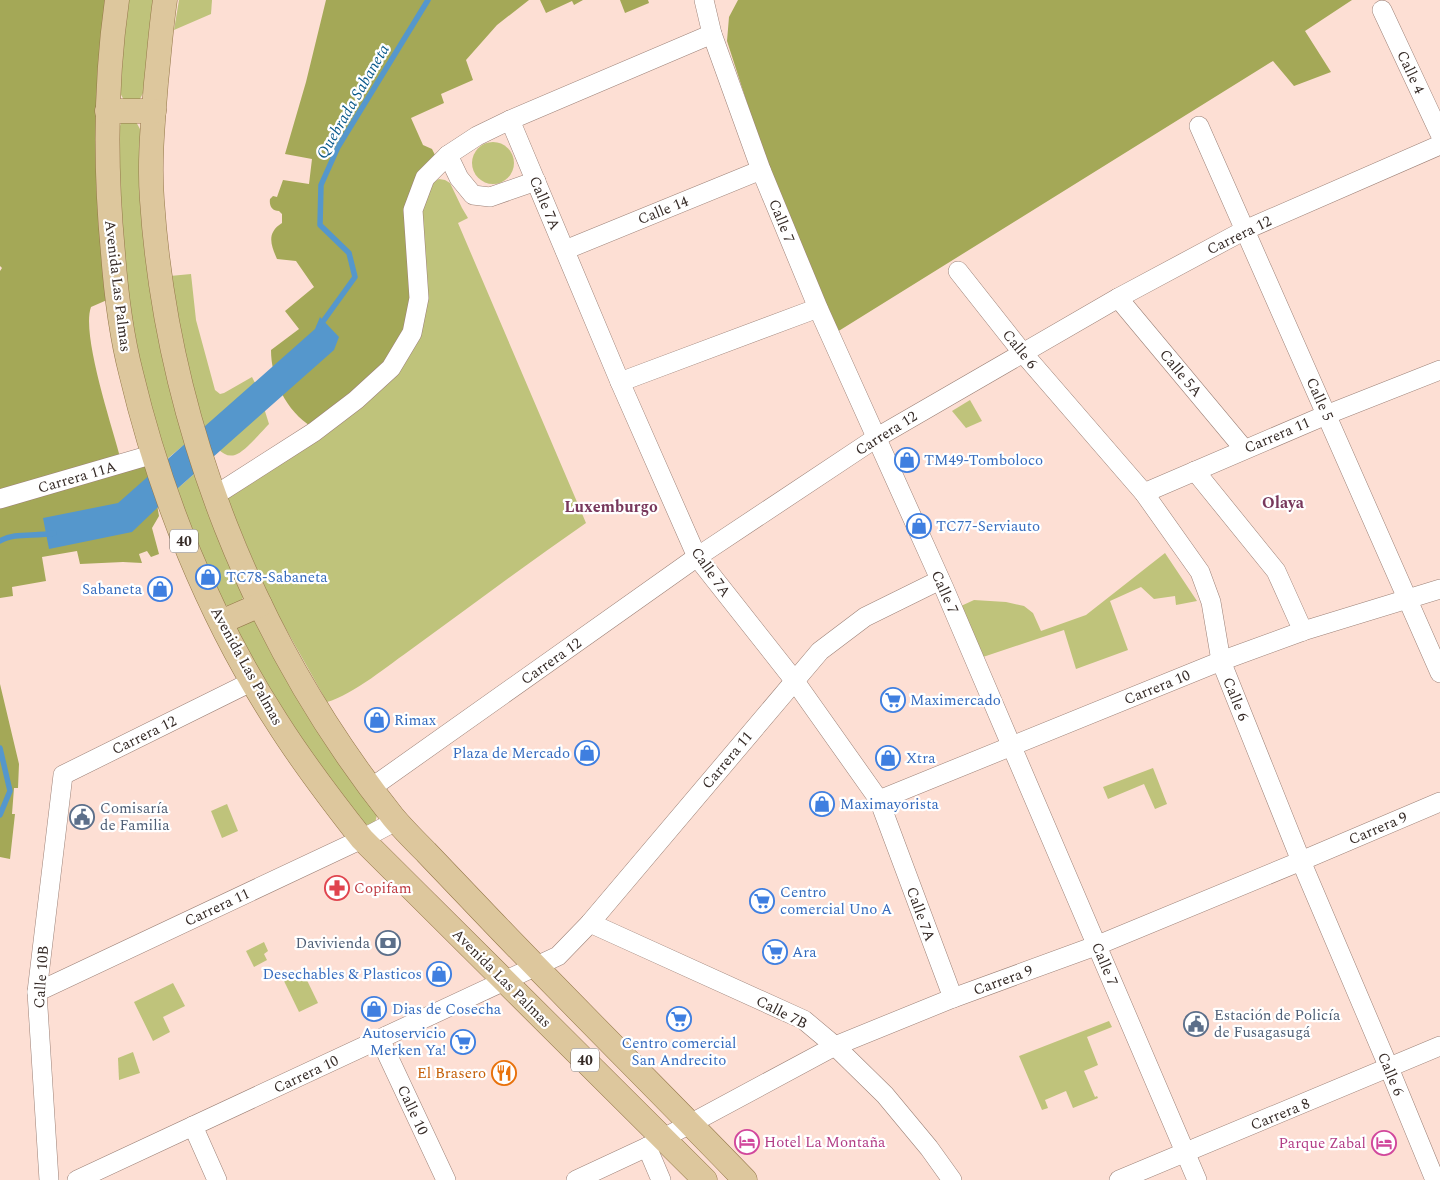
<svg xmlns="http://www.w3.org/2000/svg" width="1440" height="1180" viewBox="0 0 1440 1180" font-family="Spectral,serif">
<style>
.green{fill:#bfc37b}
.forest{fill:#a4a857}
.water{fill:#5597cc}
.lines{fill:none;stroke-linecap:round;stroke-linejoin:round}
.stream{stroke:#5597cc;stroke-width:5.5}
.minor-casing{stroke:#9c8177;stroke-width:20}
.major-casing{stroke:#947749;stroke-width:25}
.minor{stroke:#fff;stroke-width:19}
.major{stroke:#ddc79d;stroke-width:24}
.labels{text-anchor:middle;stroke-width:4.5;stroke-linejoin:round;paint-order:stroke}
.shield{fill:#fff;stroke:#726a67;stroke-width:1}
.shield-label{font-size:14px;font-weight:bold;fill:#352a26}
.street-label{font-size:15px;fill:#352a26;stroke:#fff}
.shop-label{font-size:15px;fill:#366cbe;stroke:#fff;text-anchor:start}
.service-label{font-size:15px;fill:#4e5e75;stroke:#fff;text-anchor:start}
.health-label{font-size:15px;fill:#be3a42;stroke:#fff;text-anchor:start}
.food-label{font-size:15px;fill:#c56008;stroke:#fff;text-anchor:end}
.hotel-label{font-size:15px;fill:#b23c85;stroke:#fff;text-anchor:start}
.water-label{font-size:16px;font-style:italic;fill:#09598b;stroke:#fff}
.neighbourhood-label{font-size:16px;font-weight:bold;fill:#78385c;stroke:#fff}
</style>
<rect width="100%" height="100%" fill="#fddfd4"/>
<g class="green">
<polygon points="127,0 154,0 145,89 140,99 125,102 120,93"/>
<polygon points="179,0 212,0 211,14 174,30"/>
<polygon points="122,120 135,120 140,129 164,365 185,444 167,459 140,370 127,295 119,198 119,129"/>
<circle cx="493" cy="163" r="21"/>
<path d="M439,179l6,1 5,3 12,25 6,10 -10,5 128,300c-58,40 -115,83 -173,125 -23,16 -60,47 -86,54l-58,-103 -43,-103 95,-61 113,-253z"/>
<path d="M191,274l5,46 19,70 5,4 4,-1 28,-16 6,12 11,35c-8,8 -24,28 -34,31 -38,12 -61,-154 -65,-179z"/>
<polygon points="970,400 982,421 966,428 952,411"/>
<polygon points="194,474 244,595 241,602 230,607 225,605 221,600 191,528 177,489"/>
<polygon points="1165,553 1197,601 1176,605 1175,596 1154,599 1141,587 1110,601 1128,650 1076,669 1064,630 983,657 961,606 974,600 1006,602 1024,606 1033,613 1041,631 1086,615"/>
<polygon points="254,620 259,626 283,672 377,815 375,823 368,825 365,824 313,756 262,677 237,629 238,625"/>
<polygon points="1153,768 1167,804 1155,809 1144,784 1108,799 1103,787"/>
<polygon points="227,804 238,831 222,838 211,811"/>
<polygon points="264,942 268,951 264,954 267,960 254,967 246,951"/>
<polygon points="303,972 318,1003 299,1012 284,981"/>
<polygon points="173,983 185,1006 163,1017 170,1032 153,1041 134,1002"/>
<polygon points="1109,1021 1112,1027 1087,1037 1098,1065 1084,1071 1095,1097 1097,1096 1098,1098 1073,1108 1066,1091 1045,1100 1048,1108 1042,1110 1019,1056"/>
<polygon points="133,1052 140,1073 119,1080 118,1058"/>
</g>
<g class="forest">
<path d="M0,0h105l-9,112 1,87 10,101 -16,7c-10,27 21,119 29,150l-120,35v-221l2,-3 -2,-2z"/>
<path d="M326,0h203l-32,25 -31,35 7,20 -32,14 3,9 -33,15 12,27 9,4 3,6 -17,20 -5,121 -9,37 -17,30 -75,64c-26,-16 -41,-48 -41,-77l28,-21 -14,-18 29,-24 -18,-26 -19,-2c-6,-14 -11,-26 5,-36v-9l-3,-3c-7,0 -10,-5 -9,-12l3,-3 4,1 6,-17 26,4 3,-25 -27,-5 21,-72z"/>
<polygon points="540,0 583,0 574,5 572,1 546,13"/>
<polygon points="620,0 648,0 649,3 625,13"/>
<polygon points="738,0 1352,0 1305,31 1331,72 1294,86 1273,61 837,332 767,165 727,41 729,17"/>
<polygon points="146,463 154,487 159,516 152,528 159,554 151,557 147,551 139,554 142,563 123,562 80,564 77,551 42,557 46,581 12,587 13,596 0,598 0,507"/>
<polygon points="0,684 19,764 18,788 14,788 12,814 15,814 10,859 0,857"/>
</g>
<polygon class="water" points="320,317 339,337 334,350 177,489 132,532 49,549 43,518 118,503 315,329"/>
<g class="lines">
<g class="stream">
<polyline points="319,327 355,277 349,253 320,225 321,185 338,147 428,0"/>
<path d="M0,541c15,-9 35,-4 54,-8"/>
<polyline points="0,748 10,791 0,815"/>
</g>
<defs>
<g id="minor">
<polyline points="704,0 712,34 761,170 818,308 944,588 1197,1180"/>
<polyline points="1382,10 1440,134"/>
<polyline points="510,120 620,382 697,557 794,680 879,800 953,998"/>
<polyline points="1199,126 1440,673"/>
<polyline points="448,155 459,178 473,195 490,197 536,181"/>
<polyline points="565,250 761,170"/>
<polyline points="958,271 1022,352 1144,493 1200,572 1211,602 1221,661 1301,861 1389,1068 1435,1180"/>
<polyline points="1118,298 1244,449"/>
<polyline points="620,382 818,308"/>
<polyline points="1195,471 1276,571 1303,631"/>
<polyline points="1144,493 1326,415 1440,370"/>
<polyline points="214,496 314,432 356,400 391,368 412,333 419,298 413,210 425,178 448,155 477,136 510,120 712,34"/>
<polyline points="0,499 154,454"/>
<polyline points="371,788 697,557 876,438 1118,298 1245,230 1440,145"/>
<polyline points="879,800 1221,661 1303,631 1440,589"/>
<polyline points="590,923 804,1020 835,1046 885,1095 929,1148 952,1180"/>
<polyline points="37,992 362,839 396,821"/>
<polyline points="380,1039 446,1180"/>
<polyline points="193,1126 217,1180"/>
<polyline points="647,1147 661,1180"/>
<polyline points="49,1180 37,992 63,775 253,681"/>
<polyline points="77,1180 558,956 590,923 820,651 865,617 940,580"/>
<polyline points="576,1180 647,1147 835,1046 953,998 1098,945 1301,861 1440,802"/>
<polyline points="1119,1180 1440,1046"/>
</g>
<g id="major">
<path d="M117,0c-12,84 -12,168 -4,253 3,40 8,81 18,120 29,122 78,244 146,349 26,41 55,79 85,117l343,341"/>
<path d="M165,0c-4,27 -6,55 -9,83 -3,39 -7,78 -4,117 15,224 102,442 241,617 10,12 22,24 33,35 21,22 42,44 62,65 85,89 172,175 257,263"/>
<polyline points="107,111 154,111"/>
<polyline points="221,622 260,605"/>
</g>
</defs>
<use href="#minor" class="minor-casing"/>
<use href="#major" class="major-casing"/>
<use href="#minor" class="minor"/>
<use href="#major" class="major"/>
</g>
<defs>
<symbol id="shop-ring" viewBox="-11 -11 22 22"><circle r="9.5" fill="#fff" stroke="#3f7fe0" stroke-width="1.5"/><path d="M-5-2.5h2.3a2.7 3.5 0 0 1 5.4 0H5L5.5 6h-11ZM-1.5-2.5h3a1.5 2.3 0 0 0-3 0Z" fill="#3f7fe0"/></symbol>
<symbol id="supermarket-ring" viewBox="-11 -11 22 22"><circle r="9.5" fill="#fff" stroke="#3f7fe0" stroke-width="1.5"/><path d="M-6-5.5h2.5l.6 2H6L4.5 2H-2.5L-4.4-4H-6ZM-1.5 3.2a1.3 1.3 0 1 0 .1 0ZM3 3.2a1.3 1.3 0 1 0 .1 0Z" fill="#3f7fe0"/></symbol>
<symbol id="civic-ring" viewBox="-11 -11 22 22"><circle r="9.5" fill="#fff" stroke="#5c6f8a" stroke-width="1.5"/><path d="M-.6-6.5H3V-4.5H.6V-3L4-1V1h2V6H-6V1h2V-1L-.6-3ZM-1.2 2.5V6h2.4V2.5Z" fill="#5c6f8a"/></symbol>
<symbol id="pharmacy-ring" viewBox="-11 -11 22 22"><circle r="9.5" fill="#fff" stroke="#e0444e" stroke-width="1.5"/><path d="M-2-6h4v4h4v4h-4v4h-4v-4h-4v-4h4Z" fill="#e0444e"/></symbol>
<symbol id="bank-ring" viewBox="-11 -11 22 22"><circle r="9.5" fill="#fff" stroke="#5c6f8a" stroke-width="1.5"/><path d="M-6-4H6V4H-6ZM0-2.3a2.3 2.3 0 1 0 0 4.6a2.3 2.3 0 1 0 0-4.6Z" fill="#5c6f8a"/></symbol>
<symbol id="restaurant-ring" viewBox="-11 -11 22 22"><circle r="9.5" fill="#fff" stroke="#e8710a" stroke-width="1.5"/><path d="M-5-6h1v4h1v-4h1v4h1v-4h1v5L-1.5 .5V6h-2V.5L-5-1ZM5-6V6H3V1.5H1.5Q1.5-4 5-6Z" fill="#e8710a"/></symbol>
<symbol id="hotel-ring" viewBox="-11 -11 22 22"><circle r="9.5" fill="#fff" stroke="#d1479c" stroke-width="1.5"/><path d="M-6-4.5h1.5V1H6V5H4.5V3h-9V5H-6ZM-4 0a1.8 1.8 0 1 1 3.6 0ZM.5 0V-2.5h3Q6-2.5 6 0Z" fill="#d1479c"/></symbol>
</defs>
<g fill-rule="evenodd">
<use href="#shop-ring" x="893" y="446" width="28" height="28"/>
<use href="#shop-ring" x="905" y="512" width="28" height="28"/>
<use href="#shop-ring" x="194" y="563" width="28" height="28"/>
<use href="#shop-ring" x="146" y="575" width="28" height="28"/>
<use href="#supermarket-ring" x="879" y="686" width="28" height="28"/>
<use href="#shop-ring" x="363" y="706" width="28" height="28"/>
<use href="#shop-ring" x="573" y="739" width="28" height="28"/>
<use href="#shop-ring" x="874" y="744" width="28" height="28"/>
<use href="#shop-ring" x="808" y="790" width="28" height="28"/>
<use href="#civic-ring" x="68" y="803" width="28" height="28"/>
<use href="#pharmacy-ring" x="323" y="874" width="28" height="28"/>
<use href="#supermarket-ring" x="748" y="887" width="28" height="28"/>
<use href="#bank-ring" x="374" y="929" width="28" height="28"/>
<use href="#supermarket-ring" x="761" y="938" width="28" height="28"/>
<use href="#shop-ring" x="425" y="960" width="28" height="28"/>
<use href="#shop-ring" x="360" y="995" width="28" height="28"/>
<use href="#supermarket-ring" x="665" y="1005" width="28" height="28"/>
<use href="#civic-ring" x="1182" y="1010" width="28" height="28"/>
<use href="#supermarket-ring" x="449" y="1028" width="28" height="28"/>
<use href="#restaurant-ring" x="490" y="1059" width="28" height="28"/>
<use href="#hotel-ring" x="733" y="1128" width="28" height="28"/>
<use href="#hotel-ring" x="1370" y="1129" width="28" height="28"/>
</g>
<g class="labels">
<g class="shield">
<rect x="170" y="529.5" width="28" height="23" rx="4"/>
<rect x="571" y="1048.5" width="28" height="23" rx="4"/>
</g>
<g class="shield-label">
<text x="184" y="546">40</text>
<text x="585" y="1065">40</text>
</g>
<g class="street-label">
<text transform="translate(1411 72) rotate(65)" y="5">Calle 4</text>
<text transform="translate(545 203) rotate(67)" y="5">Calle 7A</text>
<text transform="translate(663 210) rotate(-22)" y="5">Calle 14</text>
<text transform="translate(782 221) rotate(68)" y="5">Calle 7</text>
<text transform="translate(1239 235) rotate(-26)" y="5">Carrera 12</text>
<text transform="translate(118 286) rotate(83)" y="5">Avenida Las Palmas</text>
<text transform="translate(1020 349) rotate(51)" y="5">Calle 6</text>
<text transform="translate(1181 373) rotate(50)" y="5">Calle 5A</text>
<text transform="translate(1320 399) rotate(66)" y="5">Calle 5</text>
<text transform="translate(886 433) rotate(-32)" y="5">Carrera 12</text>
<text transform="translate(1277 435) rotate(-23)" y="5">Carrera 11</text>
<text transform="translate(77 477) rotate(-16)" y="5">Carrera 11A</text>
<text transform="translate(711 572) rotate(55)" y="5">Calle 7A</text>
<text transform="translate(945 592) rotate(66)" y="5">Calle 7</text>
<text transform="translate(551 661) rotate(-35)" y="5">Carrera 12</text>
<text transform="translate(247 666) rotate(61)" y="5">Avenida Las Palmas</text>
<text transform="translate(1157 687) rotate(-22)" y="5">Carrera 10</text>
<text transform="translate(1236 699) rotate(68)" y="5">Calle 6</text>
<text transform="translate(144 735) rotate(-26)" y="5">Carrera 12</text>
<text transform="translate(727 760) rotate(-50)" y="5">Carrera 11</text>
<text transform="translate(1378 828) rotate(-23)" y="5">Carrera 9</text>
<text transform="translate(217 907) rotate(-25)" y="5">Carrera 11</text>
<text transform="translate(921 914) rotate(70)" y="5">Calle 7A</text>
<text transform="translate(1105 964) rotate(67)" y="5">Calle 7</text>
<text transform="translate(41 977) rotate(-86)" y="5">Calle 10B</text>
<text transform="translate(502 978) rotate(45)" y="5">Avenida Las Palmas</text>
<text transform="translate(1003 980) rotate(-20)" y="5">Carrera 9</text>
<text transform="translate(782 1012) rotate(27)" y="5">Calle 7B</text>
<text transform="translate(306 1074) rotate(-25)" y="5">Carrera 10</text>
<text transform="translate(1391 1074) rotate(67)" y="5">Calle 6</text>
<text transform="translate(413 1110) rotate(65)" y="5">Calle 10</text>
<text transform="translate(1280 1114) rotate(-22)" y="5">Carrera 8</text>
</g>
<g class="shop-label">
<text x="924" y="465">TM49-Tomboloco</text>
<text x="936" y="531">TC77-Serviauto</text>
<text x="226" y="582">TC78-Sabaneta</text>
<text x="142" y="594" text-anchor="end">Sabaneta</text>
<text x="910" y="705">Maximercado</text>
<text x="394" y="725">Rimax</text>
<text x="570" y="758" text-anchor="end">Plaza de Mercado</text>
<text x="906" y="763">Xtra</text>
<text x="840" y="809">Maximayorista</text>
<text x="780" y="897">Centro<tspan x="780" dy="17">comercial Uno A</tspan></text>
<text x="792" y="957">Ara</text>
<text x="422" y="979" text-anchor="end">Desechables &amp; Plasticos</text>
<text x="392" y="1014">Dias de Cosecha</text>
<text x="446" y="1038" text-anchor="end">Autoservicio<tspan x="446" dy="17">Merken Ya!</tspan></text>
<text x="679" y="1048" text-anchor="middle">Centro comercial<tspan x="679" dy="17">San Andrecito</tspan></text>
</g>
<g class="service-label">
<text x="100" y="813">Comisaría<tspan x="100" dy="17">de Familia</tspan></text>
<text x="370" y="948" text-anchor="end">Davivienda</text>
<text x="1214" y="1020">Estación de Policía<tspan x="1214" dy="17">de Fusagasugá</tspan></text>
</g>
<g class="health-label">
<text x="354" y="893">Copifam</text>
</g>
<g class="food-label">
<text x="486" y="1078">El Brasero</text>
</g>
<g class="hotel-label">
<text x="764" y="1147">Hotel La Montaña</text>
<text x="1366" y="1148" text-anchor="end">Parque Zabal</text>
</g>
<g class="water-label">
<text transform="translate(352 101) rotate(-60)" y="6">Quebrada Sabaneta</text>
</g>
<g class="neighbourhood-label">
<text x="1283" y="508">Olaya</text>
<text x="611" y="512">Luxemburgo</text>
</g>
</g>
</svg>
